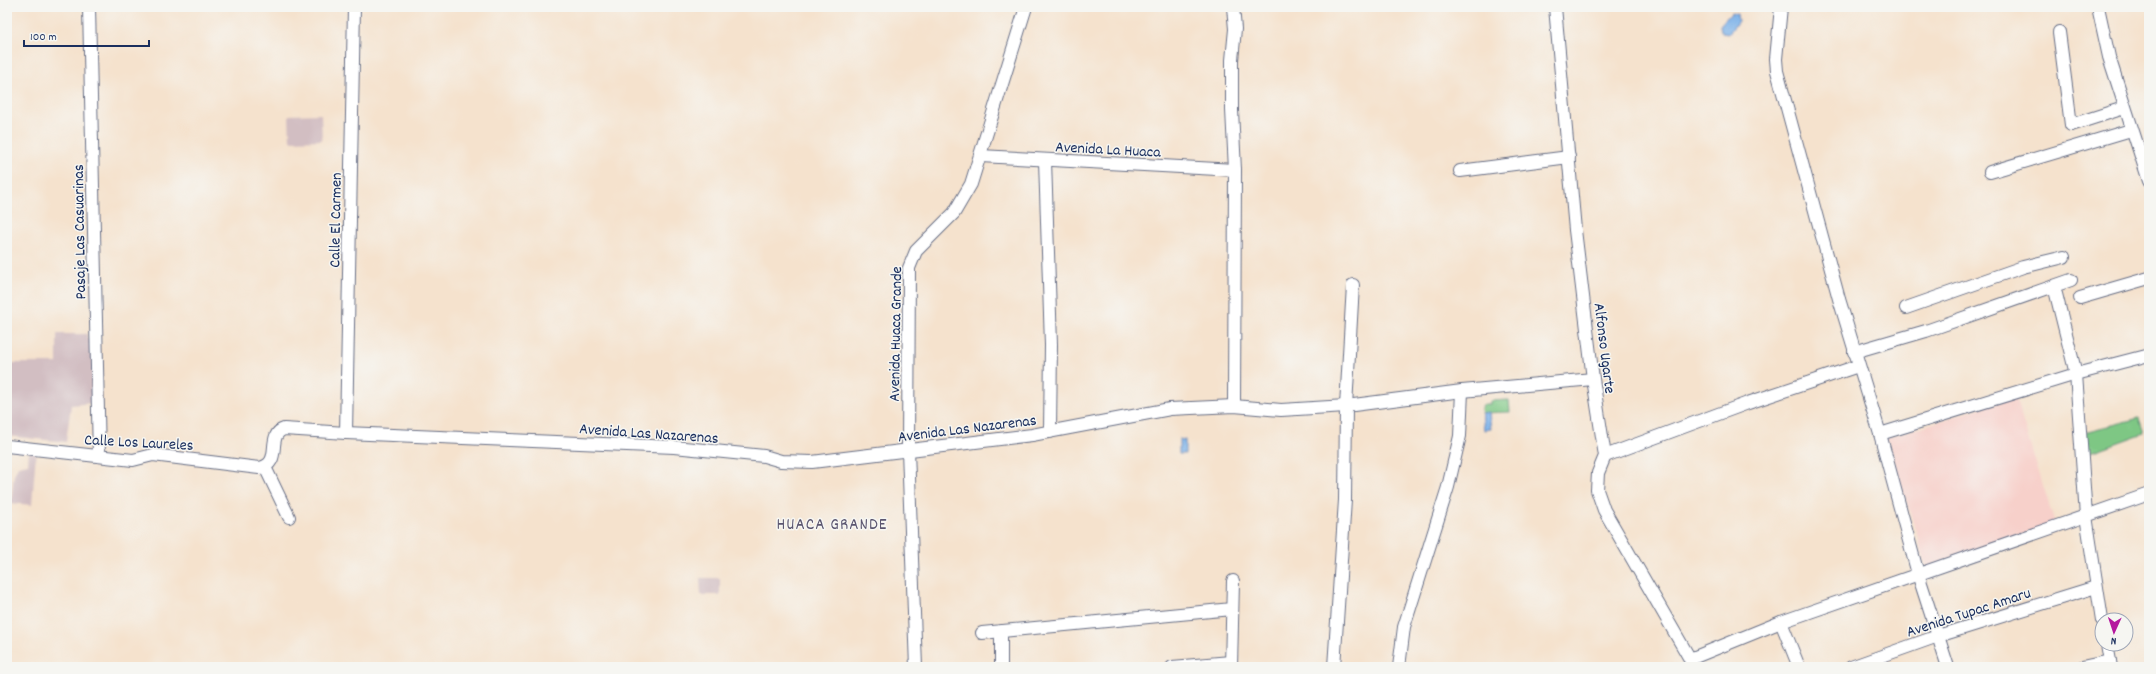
<svg xmlns="http://www.w3.org/2000/svg" width="2156" height="674" viewBox="0 0 2156 674" font-family="Dekko,sans-serif">
<style>
.built{fill:#f7d0ca}
.industrial{fill:#d2bec2}
.green{fill:#7ec784;stroke:#4c7b71}
.water{fill:#7ab0e8;stroke:#4a70a3}
.lines{fill:none;stroke-linecap:round;stroke-linejoin:round}
.minor-casing{stroke:#676e85;stroke-width:14}
.minor{stroke:#fff;stroke-width:12}
.labels{text-anchor:middle;stroke-width:3;stroke-linejoin:round;paint-order:stroke}
.street-label{font-size:16px;fill:#1b2f5e;stroke:#f6f6f2}
.neighbourhood-label{font-size:17px;letter-spacing:1px;fill:#5b5670;stroke:#f6f6f2}
</style>
<rect width="100%" height="100%" fill="#f6f6f2"/>
<filter id="ink" filterUnits="userSpaceOnUse"><feTurbulence type="fractalNoise" baseFrequency=".025" numOctaves="2"/><feDisplacementMap in="SourceGraphic" scale="8" xChannelSelector="R" yChannelSelector="G"/><feConvolveMatrix kernelMatrix="1 2 1 2 8 2 1 2 1" color-interpolation-filters="sRGB"/></filter>
<filter id="wash" filterUnits="userSpaceOnUse"><feTurbulence type="fractalNoise" baseFrequency=".012" numOctaves="4" result="noise"/><feDisplacementMap in="SourceGraphic" scale="16" xChannelSelector="R" yChannelSelector="G"/><feGaussianBlur stdDeviation="0.9" result="paint"/><feColorMatrix in="noise" values="0 0 0 0 0 0 0 0 0 0 0 0 0 0 0 0 0 1.4 0 .05"/><feComposite in="paint" operator="in"/></filter>
<g filter="url(#wash)">
<rect width="100%" height="100%" fill="#f5e2cd"/>
<polygon class="built" points="2015,397 2055,523 1927,568 1887,438"/>
<g class="industrial">
<polygon points="321,114 322,140 290,141 289,115"/>
<polygon points="57,334 87,334 87,339 95,340 94,403 71,405 66,442 7,436 7,363 57,363"/>
<polygon points="29,450 36,451 32,505 11,503 14,475 18,466 28,464"/>
<polygon points="700,578 720,578 720,595 701,595"/>
</g>
<g class="green">
<polygon points="1509,400 1510,412 1482,413 1481,409 1484,404 1490,404 1490,401"/>
<polygon points="2139,418 2144,433 2086,454 2084,432"/>
</g>
<g class="water">
<polygon points="1732,12 1737,14 1738,21 1729,33 1721,32 1720,25"/>
<polygon points="1489,412 1491,429 1484,430 1482,413"/>
<polygon points="1179,439 1185,440 1185,454 1179,454"/>
</g>
</g>
<g filter="url(#ink)">
<g class="lines">
<defs>
<g id="minor">
<polyline points="89,7 99,456"/>
<polyline points="1233,7 1235,29 1232,60 1232,110 1235,170 1234,406"/>
<polyline points="1555,7 1575,230 1593,379 1605,456 1598,473 1597,490 1604,510 1690,659 1692,667"/>
<polyline points="1781,7 1776,59 1777,71 1839,299 1880,434 1918,574 1948,667"/>
<polyline points="2098,7 2109,57 2149,181"/>
<polyline points="2059,32 2071,125 2124,108"/>
<polyline points="980,156 1235,170"/>
<polyline points="1045,160 1051,345 1050,432"/>
<polyline points="1460,171 1569,157"/>
<polyline points="1990,172 2131,130"/>
<polyline points="2054,286 2076,374 2086,516 2102,620"/>
<polyline points="2080,298 2149,278"/>
<polyline points="1906,308 2023,267 2064,257"/>
<polyline points="1854,352 1926,331 2071,280"/>
<polyline points="346,433 354,7"/>
<polyline points="1880,434 2076,374 2149,355"/>
<path d="M7,446l126,14 20,-5 106,13c25,-4 6,-33 25,-39l62,4 328,14 90,9 17,5 31,1 220,-27 138,-26 64,-3 47,4 65,-4 116,-15 131,-12"/>
<polyline points="1605,456 1748,403 1858,366"/>
<polyline points="265,467 289,517"/>
<polyline points="1781,622 1799,667"/>
<polyline points="982,633 1232,609"/>
<polyline points="2107,644 2111,667"/>
<polyline points="1690,659 1781,622 2149,494"/>
<polyline points="916,667 908,450 909,268 916,251 954,213 971,184 1026,7"/>
<polyline points="1001,667 1001,631"/>
<polyline points="1172,667 1231,662"/>
<polyline points="1231,667 1233,581"/>
<polyline points="1334,667 1345,500 1346,406 1353,285"/>
<polyline points="1399,667 1404,627 1448,487 1460,436 1462,391"/>
<polyline points="1851,667 1938,636 2096,587"/>
<polyline points="2082,667 2110,661"/>
</g>
</defs>
<use href="#minor" class="minor-casing"/>
<use href="#minor" class="minor"/>
</g>
</g>
<g class="labels">
<g class="street-label">
<text transform="translate(1108 148) rotate(3)" y="6">Avenida La Huaca</text>
<text transform="translate(334 220) rotate(-89)" y="6">Calle El Carmen</text>
<text transform="translate(78 232) rotate(-91)" y="6">Pasaje Las Casuarinas</text>
<text transform="translate(894 334) rotate(-89)" y="6">Avenida Huaca Grande</text>
<text transform="translate(1606 348) rotate(83)" y="6">Alfonso Ugarte</text>
<text transform="translate(967 427) rotate(-7)" y="6">Avenida Las Nazarenas</text>
<text transform="translate(649 432) rotate(4)" y="6">Avenida Las Nazarenas</text>
<text transform="translate(139 441) rotate(3)" y="6">Calle Los Laureles</text>
<text transform="translate(1968 611) rotate(-18)" y="6">Avenida Tupac Amaru</text>
</g>
<g class="neighbourhood-label">
<text x="832" y="529">HUACA GRANDE</text>
</g>
</g>
<rect width="2156" height="674" fill="none" stroke="#f6f6f2" stroke-width="24"/>
<g transform="translate(2114 632) rotate(183)"><circle r="19" fill="#f6f6f2" stroke="#9ea6b7"/>
<path d="M0-3L7 15L0 10L-7 15Z" fill="#b5179e"/>
<text y="-6" font-size="11" font-weight="bold" text-anchor="middle" fill="#1b2f5e">N</text>
</g>
<path d="M24 40v6h125v-6" fill="none" stroke="#1b2f5e" stroke-width="2"/>
<text x="30" y="40" font-size="12" fill="#1b2f5e" stroke="#f6f6f2" stroke-width="3" paint-order="stroke">100 m</text>
</svg>
